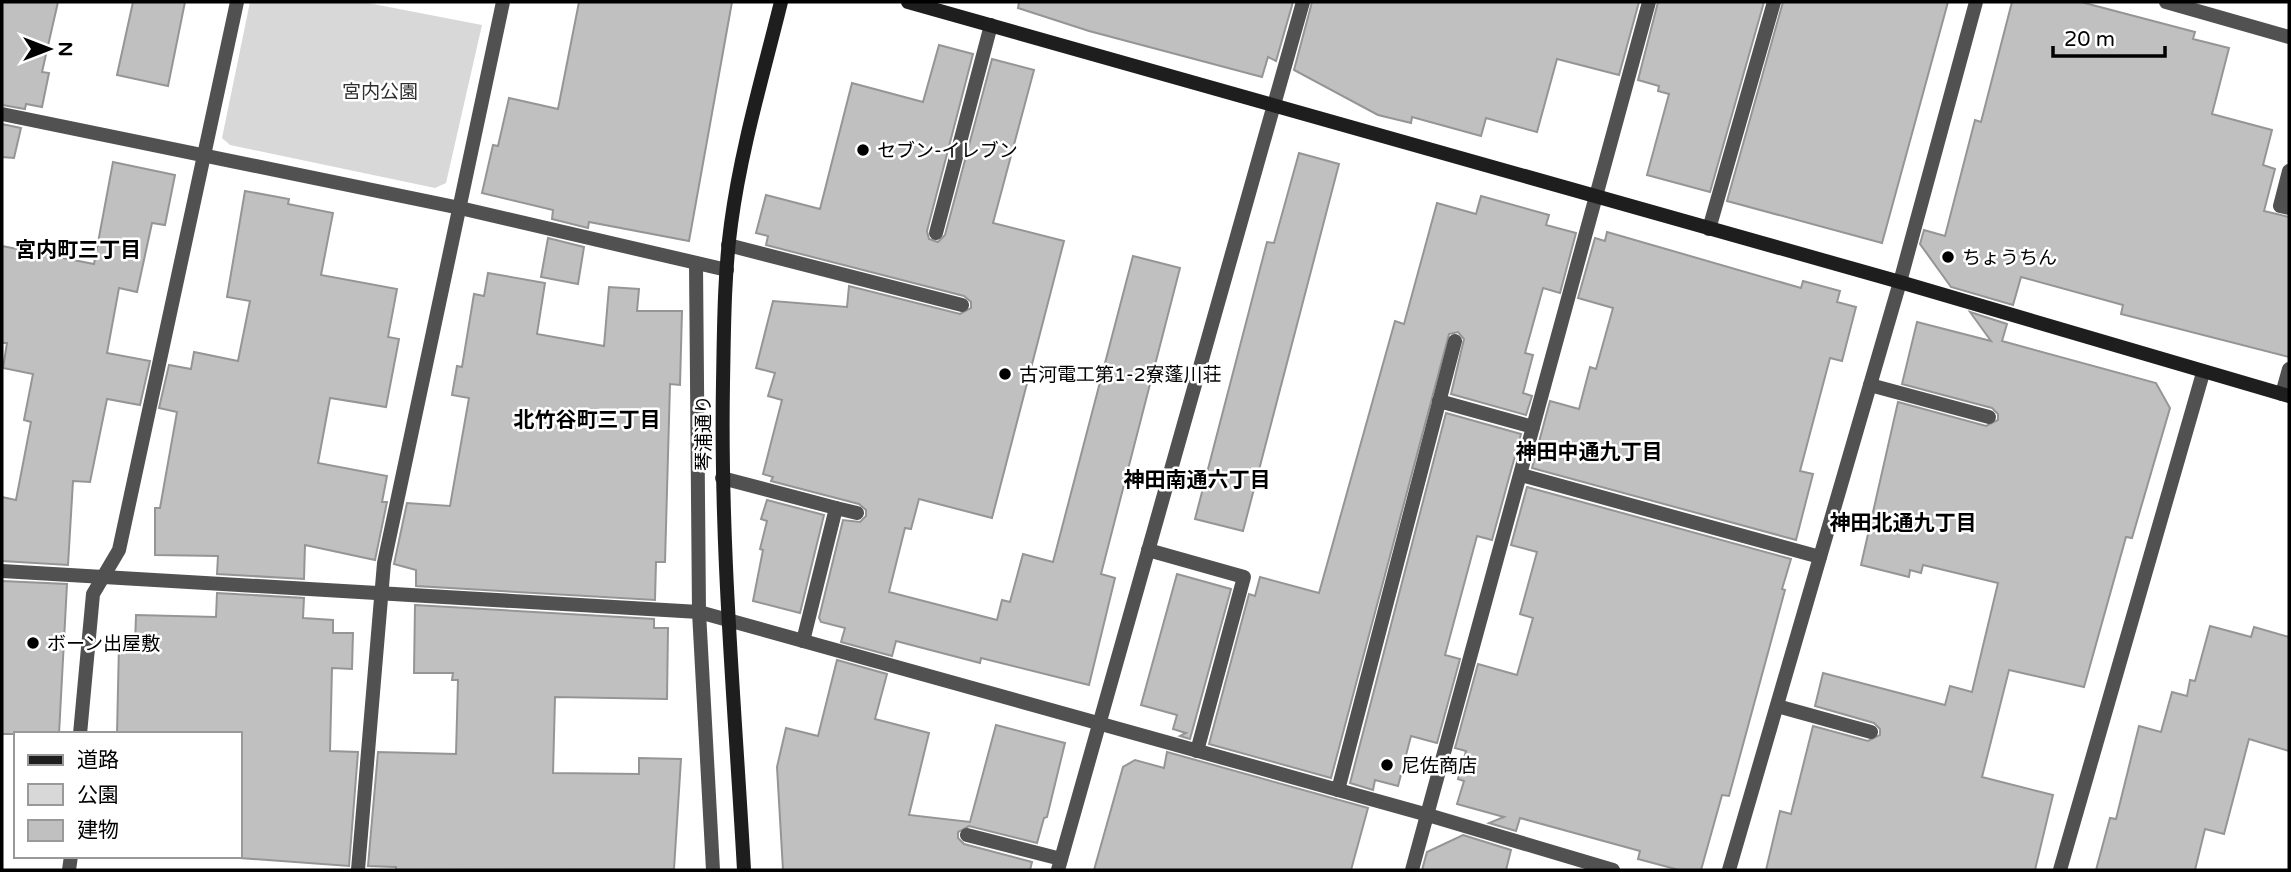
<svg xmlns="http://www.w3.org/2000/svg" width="2291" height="872" viewBox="0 0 2291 872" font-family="'Varela Round','Noto Sans JP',sans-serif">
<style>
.green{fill:#d8d8d8}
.building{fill:#c0c0c0;stroke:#959595;stroke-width:2}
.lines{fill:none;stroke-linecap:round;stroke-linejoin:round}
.lane{stroke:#515151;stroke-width:14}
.street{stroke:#515151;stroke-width:14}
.secondary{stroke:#1e1e1e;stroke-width:14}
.poi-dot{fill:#000;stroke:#fff;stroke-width:2.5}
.labels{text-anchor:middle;stroke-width:5;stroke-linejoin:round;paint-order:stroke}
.park-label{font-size:19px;fill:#2f2f2f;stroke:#fff}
.poi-label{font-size:19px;fill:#000;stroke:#fff;text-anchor:start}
.street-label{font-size:19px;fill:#000;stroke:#fff}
.neighbourhood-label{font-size:21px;font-weight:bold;fill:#000;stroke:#fff}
</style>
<rect width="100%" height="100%" fill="#fff"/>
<polygon class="green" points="250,2 363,2 482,25 446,183 435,188 230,145 222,138"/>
<g class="building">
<polygon points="2,2 58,2 42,72 49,73 42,107 26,104 25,109 2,105"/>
<polygon points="133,2 185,2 168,86 117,75"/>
<polygon points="579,2 732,2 689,241 589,222 588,228 552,219 553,210 482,193 493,145 498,146 509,98 558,109"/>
<polygon points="1019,2 1293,2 1276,61 1268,57 1262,77 1089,31 1018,8"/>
<polygon points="1312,2 1639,2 1619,75 1557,59 1537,132 1486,118 1481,136 1412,117 1411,123 1378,115 1294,70"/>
<polygon points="1658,2 1764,2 1710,192 1647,175 1669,94 1658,91 1659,86 1638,80"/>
<polygon points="1783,2 1948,2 1882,243 1727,201"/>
<polygon points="2012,2 2081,2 2195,32 2193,39 2229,48 2212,114 2272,130 2263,165 2275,169 2264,211 2289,217 2289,357 2121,314 2123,305 2021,277 2013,305 1951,287 1920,244 1924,230 1945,236 1975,120 1981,122"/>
<polygon points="939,45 973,54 927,231 929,239 938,242 945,235 992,59 1034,70 993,223 1064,241 992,518 919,499 911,529 905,528 889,592 997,620 1002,600 1010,602 1023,554 1053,562 1133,256 1180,268 1101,574 1115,578 1089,685 981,658 980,663 896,641 892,656 841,642 845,628 821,622 819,618 843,520 860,522 866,516 866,510 859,504 771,481 773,477 763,474 782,400 768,396 775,373 756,368 773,301 847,307 849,286 960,314 971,308 971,302 964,296 766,245 768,236 756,233 766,195 820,209 852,83 923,102"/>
<polygon points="2,124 21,128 14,158 2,157"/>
<polygon points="1299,153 1339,164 1243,531 1195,519 1267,242 1274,243"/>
<polygon points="113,162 175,175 165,225 152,223 137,292 119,288 107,353 150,361 140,405 107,399 90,482 73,481 68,565 2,561 2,497 16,500 31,422 24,420 33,374 3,368 7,343 2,343 2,246 94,264"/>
<polygon points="245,191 289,199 288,204 333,213 321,275 397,289 388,337 399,339 386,407 330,398 318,463 387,476 382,502 387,502 375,560 305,545 304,579 217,574 218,556 155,555 155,508 160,508 177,412 159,408 169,365 191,369 194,352 238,361 250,301 227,297"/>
<polygon points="1481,196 1549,215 1546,225 1576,233 1560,293 1543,288 1525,353 1533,355 1523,393 1532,396 1526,415 1451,394 1464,339 1458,332 1449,334 1331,778 1209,744 1249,594 1255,596 1260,577 1319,593 1395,321 1404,324 1437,203 1476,214"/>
<polygon points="1607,232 1801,288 1803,281 1840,291 1837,302 1856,307 1842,361 1830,358 1800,471 1813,474 1796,540 1532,468 1550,401 1579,409 1590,367 1596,369 1613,308 1578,298 1595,238 1605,241"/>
<polygon points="548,238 584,247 578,284 541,277"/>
<polygon points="488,273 545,283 537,334 604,346 609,287 639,289 637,311 682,311 680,385 670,384 665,562 656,562 655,600 416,586 416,570 394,564 407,503 450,506 469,398 452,395 457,366 462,367 474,294 484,296"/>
<polygon points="1970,312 2007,324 2002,341 2156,383 2170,408 2132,538 2126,537 2084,687 2009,670 1982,777 2053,795 2035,870 1766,870 1780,811 1791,814 1813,726 1868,741 1880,735 1880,729 1874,723 1815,706 1823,673 1945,705 1950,686 1972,692 1998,583 1923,565 1921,573 1910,570 1909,577 1861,565 1898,402 1986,426 1998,420 1998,414 1992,408 1902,384 1917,322 1991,341"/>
<polygon points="1446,413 1521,434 1492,540 1477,536 1445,655 1460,659 1437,743 1411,736 1398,786 1375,780 1373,790 1350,783"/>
<polygon points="1527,487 1791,559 1782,589 1785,590 1729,796 1722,795 1701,870 1679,870 1638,859 1640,851 1520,818 1516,831 1489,823 1504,817 1457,804 1464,781 1458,779 1466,751 1455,748 1478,664 1517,675 1533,618 1520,614 1537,552 1511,545"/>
<polygon points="767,500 824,515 800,613 753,601 763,550 760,549 767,521 761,519"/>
<polygon points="1177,574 1231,589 1190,739 1180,736 1186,733 1173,729 1177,715 1141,705"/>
<polygon points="2,581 67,584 59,734 2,734"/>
<polygon points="217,593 304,598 303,618 333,620 333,633 353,633 352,669 332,668 330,751 358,752 349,866 240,858 242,734 117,734 119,644 135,644 136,615 216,617"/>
<polygon points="415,605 654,619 654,628 668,628 667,699 555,697 553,773 639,774 639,758 681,759 674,869 396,870 396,867 368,866 378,752 456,754 458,680 452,680 453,673 414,673"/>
<polygon points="2210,626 2251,637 2254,627 2289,637 2289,751 2249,739 2224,834 2205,829 2195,870 2096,870 2110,818 2116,819 2139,726 2161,732 2172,692 2187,696 2190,680 2195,681"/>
<polygon points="837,660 887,674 875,719 929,733 909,815 970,822 996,725 1065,743 1047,817 1044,818 1037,843 969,826 958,832 958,838 964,844 1032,862 1030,870 783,870 777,767 786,728 818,736"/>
<polygon points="1167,752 1368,808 1351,870 1094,870 1123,767 1135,760 1164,768"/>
<polygon points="1463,835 1511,850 1506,870 1422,870 1427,852"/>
</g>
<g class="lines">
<g class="lane">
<polyline points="728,245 962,305"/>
<polyline points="836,508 857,513"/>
<polyline points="1777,706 1871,732"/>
</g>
<g class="street">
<polyline points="2166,2 2289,37"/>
<polyline points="2,114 460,208 727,270"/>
<polyline points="2289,171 2280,206 2289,208"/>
<polyline points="1709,229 1774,2"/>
<polyline points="936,233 991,25"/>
<polyline points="696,264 699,612 713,870"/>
<polyline points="1870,385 1989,417"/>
<polyline points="2282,394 2289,369"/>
<polyline points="1439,401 1533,427"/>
<polyline points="1521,475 1820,557"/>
<polyline points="722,478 836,508 803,641"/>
<polyline points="1148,550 1244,577 1197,751"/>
<polyline points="2,571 699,612 1428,815 1613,870"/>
<polyline points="80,734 93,594 119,550 237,2"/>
<polyline points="1338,790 1455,341"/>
<polyline points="967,835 1061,859"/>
<polyline points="69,870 71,856"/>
<polyline points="358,870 384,563 503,2"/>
<polyline points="1058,870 1303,2"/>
<polyline points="1412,870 1649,2"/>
<polyline points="1729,870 1900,282 1976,2"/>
<polyline points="2060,870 2203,373"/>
</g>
<g class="secondary">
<polyline points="908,2 1900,282 2289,396"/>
<path d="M744,870c-9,-162 -24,-324 -21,-487 1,-53 1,-107 8,-159 10,-75 32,-149 50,-222"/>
</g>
</g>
<g class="poi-dot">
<circle cx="863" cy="150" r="7"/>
<circle cx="1948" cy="257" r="7"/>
<circle cx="1005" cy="374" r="7"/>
<circle cx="33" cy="643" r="7"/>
<circle cx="1387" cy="765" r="7"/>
</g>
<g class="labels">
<g class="park-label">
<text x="380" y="98">宮内公園</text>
</g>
<g class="poi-label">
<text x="877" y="157">セブン-イレブン</text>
<text x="1962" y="264">ちょうちん</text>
<text x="1019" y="381">古河電工第1-2寮蓬川荘</text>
<text x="47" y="650">ボーン出屋敷</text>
<text x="1401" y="772">尼佐商店</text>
</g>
<g class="street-label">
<text transform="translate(703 433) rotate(-90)" y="7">琴浦通り</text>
</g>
<g class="neighbourhood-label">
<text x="78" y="257">宮内町三丁目</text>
<text x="587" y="427">北竹谷町三丁目</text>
<text x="1589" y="459">神田中通九丁目</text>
<text x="1197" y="487">神田南通六丁目</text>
<text x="1903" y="530">神田北通九丁目</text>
</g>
</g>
<rect width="2291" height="872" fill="none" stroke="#000000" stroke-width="7"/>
<rect x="14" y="732" width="228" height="126" fill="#ffffff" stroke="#999999" stroke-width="2"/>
<rect x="28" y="755" width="35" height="10" fill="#1e1e1e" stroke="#999999" stroke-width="2"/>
<text x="77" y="767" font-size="21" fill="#000000">道路</text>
<rect x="28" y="784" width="35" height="21" fill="#d8d8d8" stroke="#999999" stroke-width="2"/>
<text x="77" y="802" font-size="21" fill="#000000">公園</text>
<rect x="28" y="820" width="35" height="21" fill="#c0c0c0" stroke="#999999" stroke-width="2"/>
<text x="77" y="837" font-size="21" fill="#000000">建物</text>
<g transform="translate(49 49) rotate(90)" stroke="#ffffff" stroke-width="5" paint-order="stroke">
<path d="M0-5L12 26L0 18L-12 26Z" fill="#000000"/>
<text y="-10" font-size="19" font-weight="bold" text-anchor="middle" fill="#000000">N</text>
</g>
<path d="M2053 46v10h112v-10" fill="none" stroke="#000000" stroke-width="3.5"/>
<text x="2064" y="46" font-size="21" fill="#000000" stroke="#ffffff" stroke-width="5" paint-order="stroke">20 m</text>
</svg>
